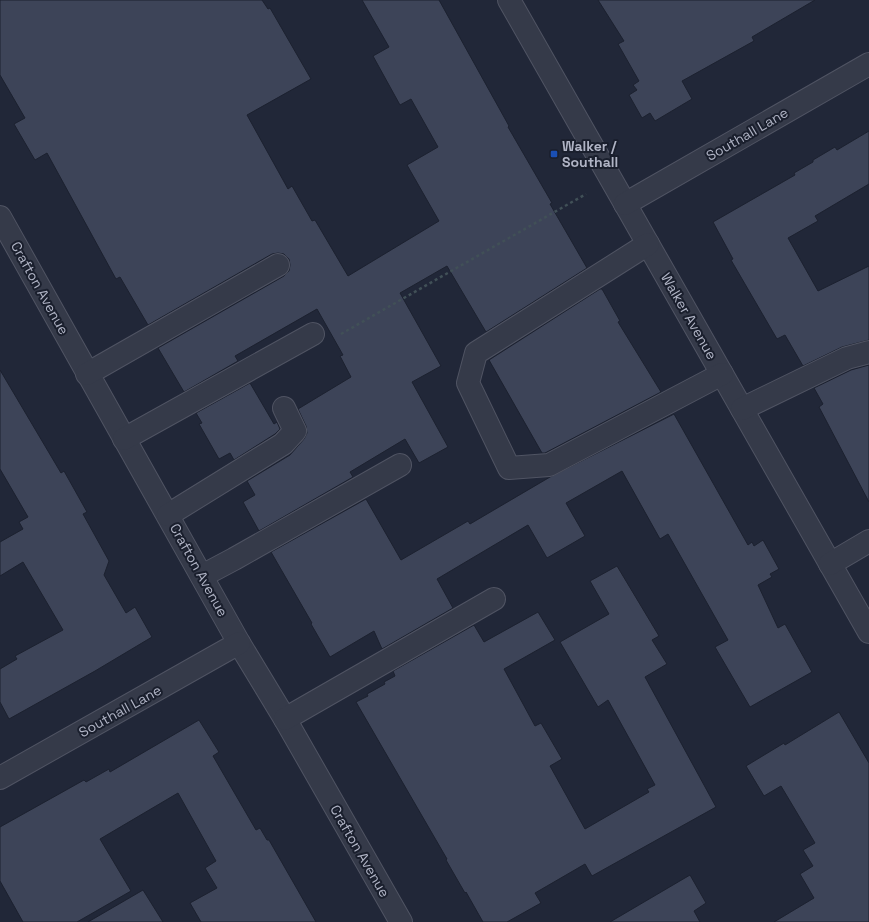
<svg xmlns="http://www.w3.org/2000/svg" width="869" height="922" viewBox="0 0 869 922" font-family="'Space Grotesk',sans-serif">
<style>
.building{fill:#3d4458;stroke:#1c212f}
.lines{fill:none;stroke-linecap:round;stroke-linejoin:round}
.minor-casing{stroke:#505463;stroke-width:24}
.path{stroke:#415057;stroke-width:2.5;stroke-dasharray:3 3;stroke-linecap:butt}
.minor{stroke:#353a49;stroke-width:22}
.transit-dot{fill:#1a4fb4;stroke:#1a1f2d;stroke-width:1.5}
.labels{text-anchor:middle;stroke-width:4;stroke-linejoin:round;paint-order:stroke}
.street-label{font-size:14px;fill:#b0b4c5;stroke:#1a1f2d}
.poi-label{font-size:14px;font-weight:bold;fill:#b0b4c5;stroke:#1a1f2d;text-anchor:start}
</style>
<rect width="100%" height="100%" fill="#212738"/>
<g class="building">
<polygon points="0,0 262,0 268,9 270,8 311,79 247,115 288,189 292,186 312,221 315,220 348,276 439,221 407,165 438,147 411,99 400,105 373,56 389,47 362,0 439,0 509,126 508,127 552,203 550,204 587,268 486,332 447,266 400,293 441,366 412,382 448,447 419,463 405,439 350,472 353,477 259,531 243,502 255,495 247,481 290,455 304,439 307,433 306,426 298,409 351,377 340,356 343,355 317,309 235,356 238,361 184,392 158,348 284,276 289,271 290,265 289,259 284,254 278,253 272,254 148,325 120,277 116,279 47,153 35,160 14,124 25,118 0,75"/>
<polygon points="598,0 815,0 752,37 754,41 682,81 692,99 655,121 650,113 642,118 629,95 637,90 633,85 639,81 618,44 624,41"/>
<polygon points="869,131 869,184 815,216 818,221 788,238 818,291 869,266 869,340 842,347 803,366 785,335 777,339 731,260 733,259 713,222 795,175 794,173 813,162 813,160 835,147 837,150"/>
<polygon points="600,289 602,289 620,321 618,322 661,392 545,453 542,453 489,360"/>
<polygon points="869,365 869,502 819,407 823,404 814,388 851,370"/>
<polygon points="0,370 61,473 64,471 87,512 83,514 109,561 104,575 126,613 135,607 152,637 95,671 9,719 0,702 0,669 17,659 15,656 63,630 23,562 0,576 0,542 23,529 19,522 28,517 0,469"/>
<polygon points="250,383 274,424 277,422 280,429 275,434 234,460 230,453 219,459 199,424 202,423 196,413"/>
<polygon points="674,414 748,545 752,542 754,546 763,540 779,569 770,574 772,577 758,585 778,628 785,624 812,672 750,707 715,647 728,640 668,534 660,539 622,471 566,503 585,536 547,558 528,525 437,579 453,608 382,649 374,631 330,657 311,624 312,623 271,552 366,499 401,560 468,521 470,524 550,477"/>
<polygon points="617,566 659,636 652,640 667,664 645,677 716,807 592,876 585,864 535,893 541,903 507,922 483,922 466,892 465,893 446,860 447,859 356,702 368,696 367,694 385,684 384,682 395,676 393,671 474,625 484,642 538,612 555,640 504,669 535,726 541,723 562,759 550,766 585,829 649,792 647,789 655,785 608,700 598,707 560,642 609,614 590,581"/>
<polygon points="839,712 869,763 869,922 774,922 814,898 800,874 813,866 803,850 815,843 781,786 764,796 746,766 784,743 785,745"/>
<polygon points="199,720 219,752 213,756 256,830 260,828 267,840 269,840 316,922 201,922 190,903 217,888 205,868 216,861 178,793 100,839 131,891 77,922 23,922 0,881 0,827 84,780 86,782 109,769 110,772"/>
<polygon points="690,875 706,903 694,911 700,922 610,922"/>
<polygon points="143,890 163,922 88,922"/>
</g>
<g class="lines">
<defs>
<g id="minor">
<polyline points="509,0 869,632"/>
<polyline points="625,204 869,64"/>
<polyline points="0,217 239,643 285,719 401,922"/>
<polyline points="648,244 476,353 468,383 509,468 549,465 722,374"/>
<polyline points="87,374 278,265"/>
<polyline points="742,409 847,358 869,352"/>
<polyline points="124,439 313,334"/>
<polyline points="168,515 283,444 295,431 284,408"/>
<polyline points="830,564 869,541"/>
<polyline points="202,576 234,559 400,465"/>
<polyline points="285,719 494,599"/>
<polyline points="0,778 239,643"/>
</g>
</defs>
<use href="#minor" class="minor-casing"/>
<polyline class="path" points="341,334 586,194"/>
<use href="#minor" class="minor"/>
</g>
<rect class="transit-dot" x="550" y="150" width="8" height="8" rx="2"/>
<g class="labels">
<g class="street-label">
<text transform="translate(747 134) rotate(-30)" y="5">Southall Lane</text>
<text transform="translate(40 288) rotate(61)" y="5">Crafton Avenue</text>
<text transform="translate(689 316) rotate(60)" y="5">Walker Avenue</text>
<text transform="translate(199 570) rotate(61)" y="5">Crafton Avenue</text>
<text transform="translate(120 711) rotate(-29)" y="5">Southall Lane</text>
<text transform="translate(360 851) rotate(60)" y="5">Crafton Avenue</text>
</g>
<g class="poi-label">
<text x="562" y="151">Walker /<tspan x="562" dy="16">Southall</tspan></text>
</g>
</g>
</svg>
